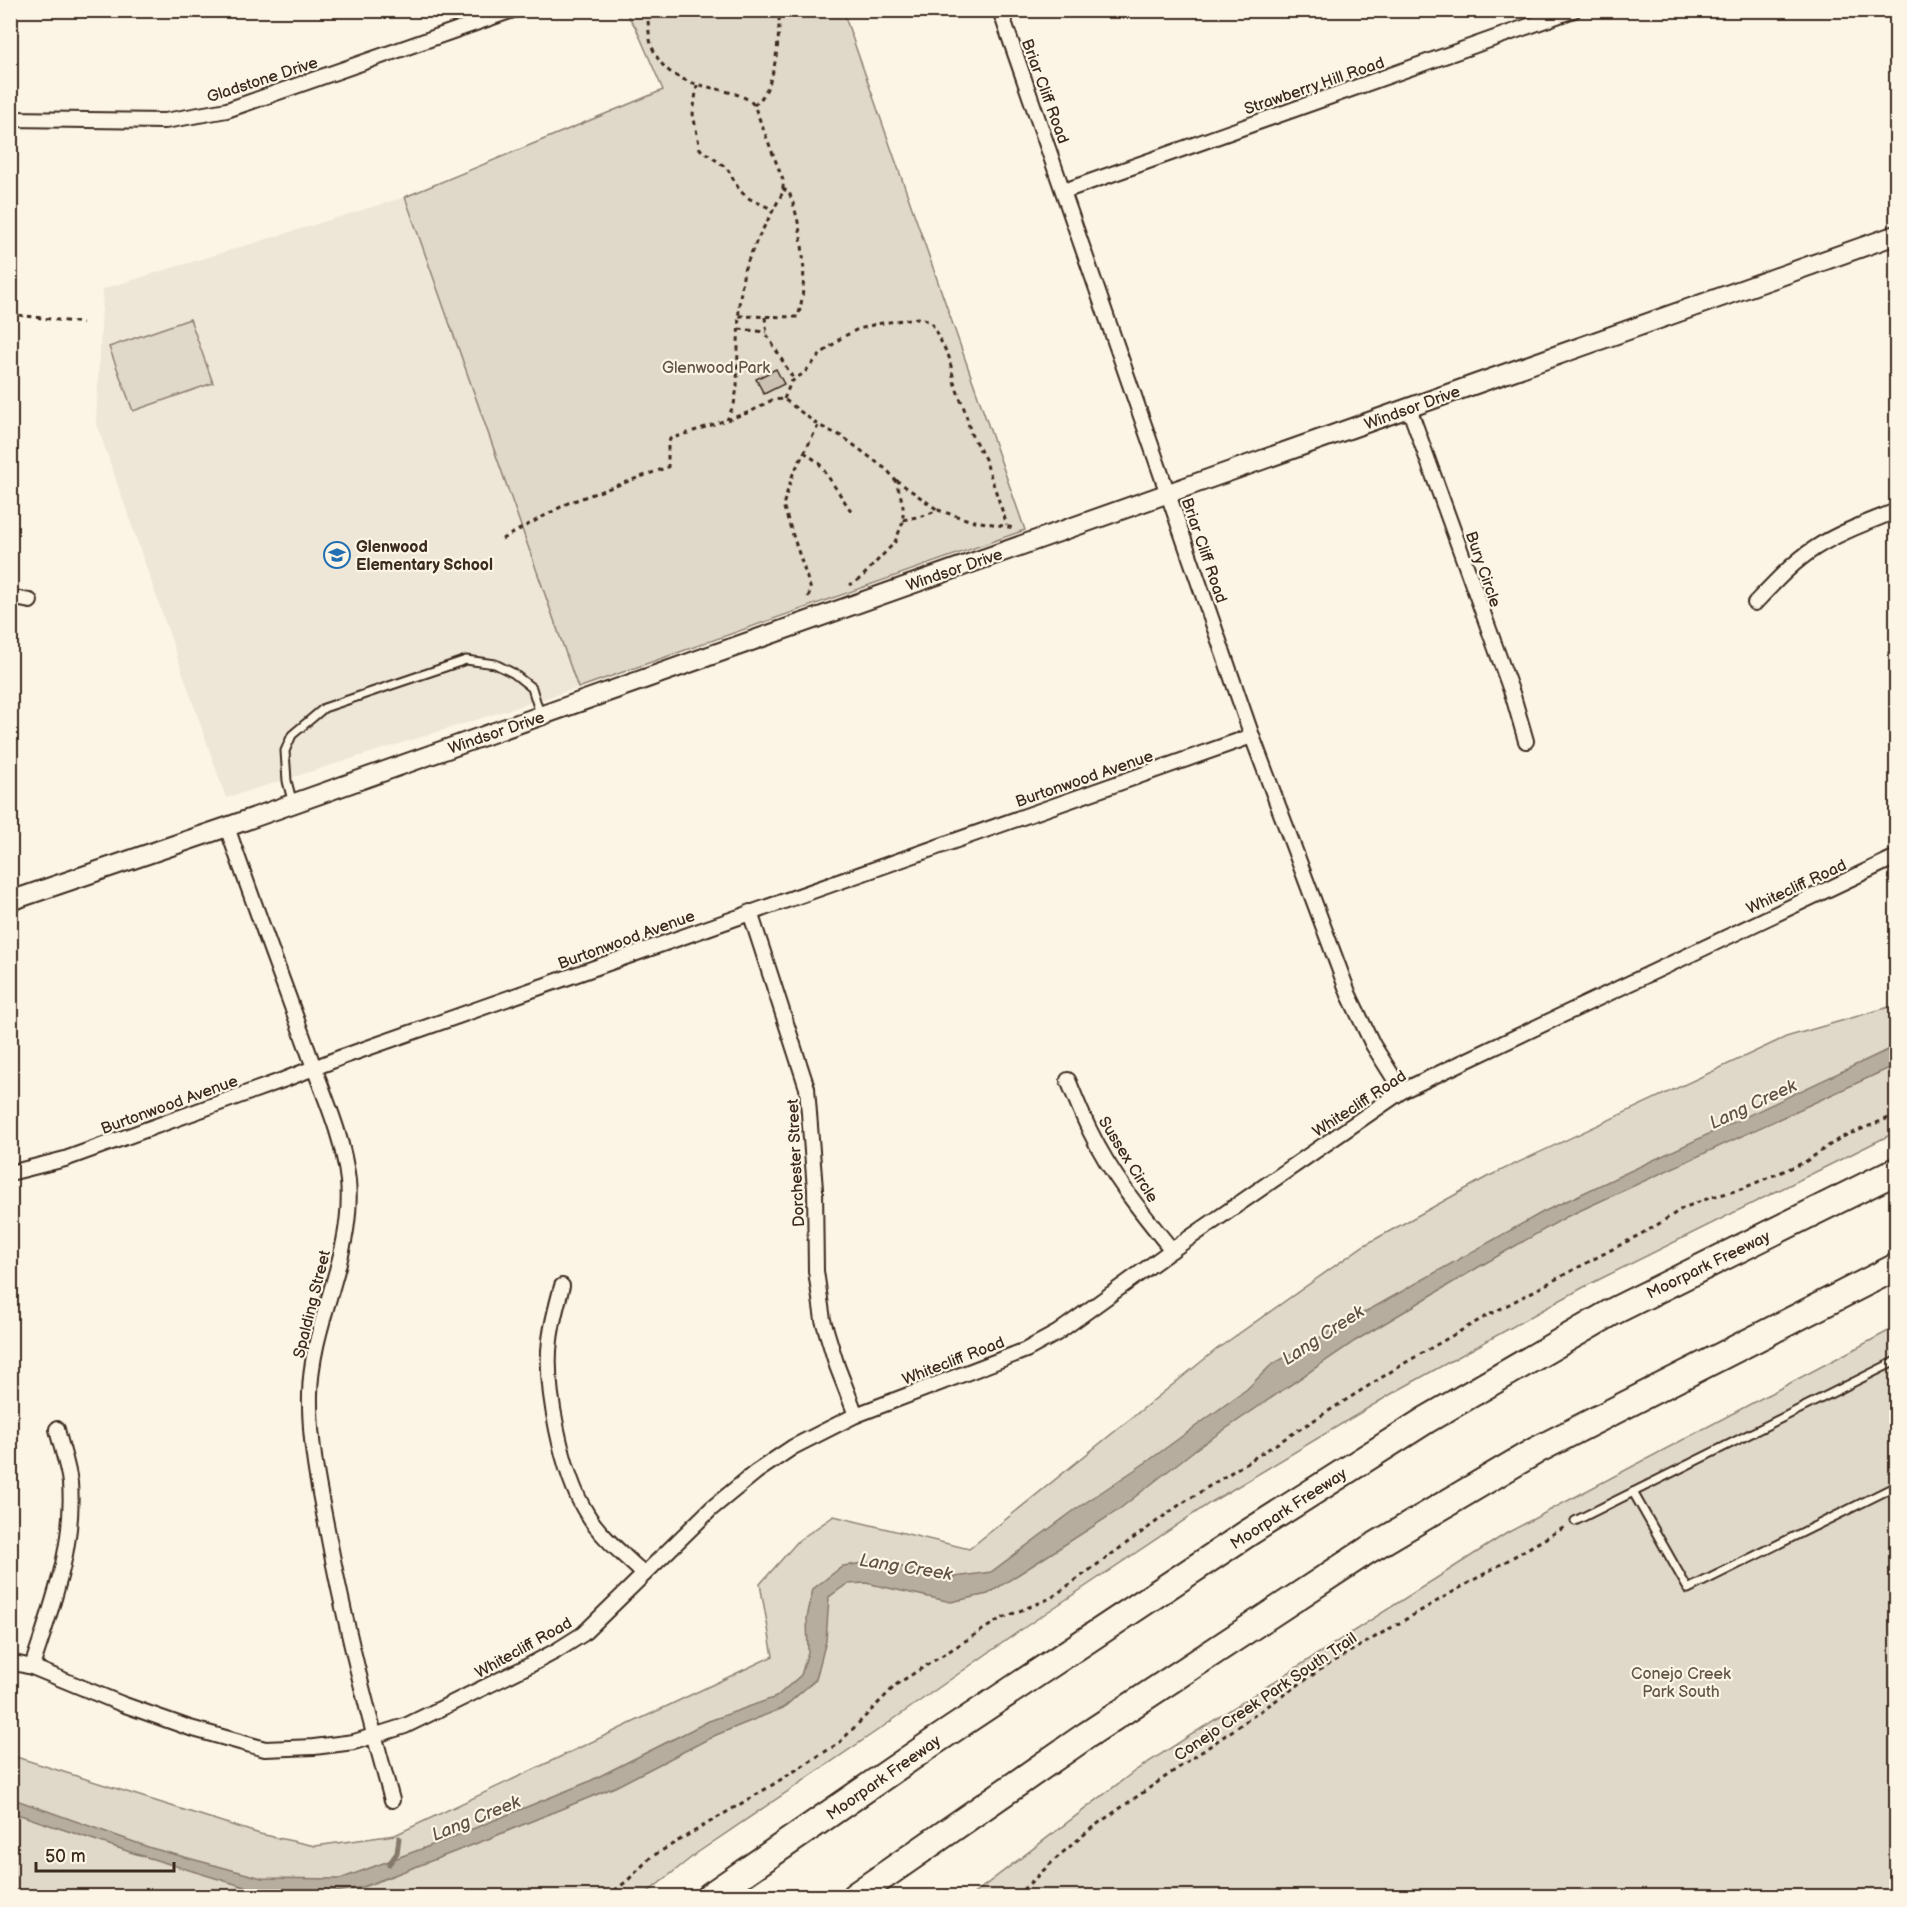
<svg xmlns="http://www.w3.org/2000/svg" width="1907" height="1907" viewBox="0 0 1907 1907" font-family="'Balsamiq Sans',sans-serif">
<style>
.built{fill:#eee6d6}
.green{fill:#e0d8c8;stroke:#8e8173;stroke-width:1.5}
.water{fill:#b7ad9e;stroke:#85796b;stroke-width:1.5}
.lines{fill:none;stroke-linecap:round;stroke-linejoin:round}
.stream{stroke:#85796b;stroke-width:5}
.building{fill:#ccc2b3;stroke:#3b2a1e;stroke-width:1.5}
.service-casing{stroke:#3b2a1e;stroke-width:11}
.minor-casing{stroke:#3b2a1e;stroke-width:18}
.tertiary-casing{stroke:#3b2a1e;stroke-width:22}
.motorway-casing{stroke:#3b2a1e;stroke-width:30}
.path{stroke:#3b2a1e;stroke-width:3;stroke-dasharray:4.5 4.5;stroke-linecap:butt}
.service{stroke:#fcf5e5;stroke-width:7}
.minor{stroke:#fcf5e5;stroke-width:14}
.tertiary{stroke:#fcf5e5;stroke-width:18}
.motorway{stroke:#fcf5e5;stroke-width:26}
.labels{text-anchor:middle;stroke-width:4.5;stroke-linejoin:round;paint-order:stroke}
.street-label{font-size:16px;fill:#3b2a1e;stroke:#fcf5e5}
.park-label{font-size:16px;fill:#645648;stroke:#fcf5e5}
.poi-label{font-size:16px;font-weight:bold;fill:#3b2a1e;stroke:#fcf5e5;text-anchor:start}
.water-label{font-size:18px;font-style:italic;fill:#605144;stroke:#fcf5e5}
</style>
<rect width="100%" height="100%" fill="#fcf5e5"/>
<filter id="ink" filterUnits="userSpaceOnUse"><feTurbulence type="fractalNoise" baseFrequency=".0167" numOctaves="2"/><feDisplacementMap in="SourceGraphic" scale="12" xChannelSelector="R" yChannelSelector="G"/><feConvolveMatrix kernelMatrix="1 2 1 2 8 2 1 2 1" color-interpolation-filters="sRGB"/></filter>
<g filter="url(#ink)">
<polygon class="built" points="405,197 578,688 226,798 96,422 103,289"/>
<g class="green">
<polygon points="625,11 843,11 1025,530 578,688 405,197 663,90 636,28"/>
<polygon points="190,319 213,383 133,411 109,347"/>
<polygon points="1896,1005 1896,1132 1584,1287 1393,1393 1210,1503 1031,1623 887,1724 697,1853 643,1896 11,1896 10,1755 260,1834 315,1846 395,1835 773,1656 760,1584 799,1540 834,1516 969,1549 1217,1349 1363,1246 1487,1177 1786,1037"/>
<polygon points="1896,1327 1896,1896 971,1896 1136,1770 1507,1533"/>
</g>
<polygon class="water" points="1896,1046 1896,1065 1566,1217 1482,1265 1355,1341 1196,1449 1117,1511 988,1594 951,1602 866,1583 847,1584 829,1597 826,1641 816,1679 783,1708 716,1735 615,1787 488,1839 363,1887 320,1895 258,1891 130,1852 11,1812 11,1798 151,1848 262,1878 340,1879 443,1841 588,1782 709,1721 776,1697 801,1675 808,1652 807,1618 813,1589 843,1566 878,1561 947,1578 991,1572 1076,1509 1148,1461 1247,1389 1271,1365 1543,1212"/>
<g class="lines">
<polyline class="stream" points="389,1864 397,1853 399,1838"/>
</g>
<polygon class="building" points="776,369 784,384 764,394 756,379"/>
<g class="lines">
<defs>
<g id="service">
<polyline points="293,804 287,781 285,751 292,735 324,708 466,660 495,664 513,673 532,688 540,714"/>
<polyline points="1633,1492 1688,1589 1896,1486"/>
<polyline points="1575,1521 1896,1361"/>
</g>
<g id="minor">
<polyline points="1000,10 1252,736 1349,995 1373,1045 1402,1091"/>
<polyline points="1895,10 1896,14"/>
<polyline points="10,119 165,121 227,110 513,10"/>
<polyline points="1064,191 1574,10"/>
<polyline points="1409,408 1513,696 1526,741"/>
<polyline points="10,597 30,601"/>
<path d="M1755,603c19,-20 37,-40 60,-55 25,-16 54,-26 81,-37"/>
<path d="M227,827c26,75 54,149 81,224 15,43 35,84 40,130 7,74 -37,140 -38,213 -1,46 8,91 17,135 17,92 40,182 65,271"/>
<polyline points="750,912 807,1088 815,1189 816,1271 823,1320 837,1366 856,1415"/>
<path d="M1068,1080c7,17 14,35 22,51 21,44 52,82 82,119"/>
<polyline points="10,1173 65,1159 283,1080 342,1057 1252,736"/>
<path d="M562,1286c-5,18 -10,36 -12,54 -6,46 12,134 37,174 13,22 38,42 57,60"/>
<polyline points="10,1662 32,1667 122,1704 190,1728 265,1749 314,1747 354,1742 405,1726 530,1665 556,1651 583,1634 712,1508 756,1472 793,1447 856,1415 1026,1350 1057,1333 1172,1250 1402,1091 1896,857"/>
<path d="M32,1667c19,-59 43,-120 38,-184 -2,-18 -9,-36 -13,-54"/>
</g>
<polyline id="tertiary" points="10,901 227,827 1896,235"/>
<g id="motorway">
<polyline points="710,1896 932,1743 1248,1533 1426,1420 1614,1311 1896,1171"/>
<polyline points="855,1896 1087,1735 1368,1550 1537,1450 1896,1267"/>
</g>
</defs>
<use href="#service" class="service-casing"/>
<use href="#minor" class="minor-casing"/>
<use href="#tertiary" class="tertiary-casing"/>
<use href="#motorway" class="motorway-casing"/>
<g class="path">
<path d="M648,21c1,9 1,20 5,28 14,33 42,34 72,42 11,3 21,5 29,14l29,75v12l-26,48 -13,30 -5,35 -2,83 -3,16 -7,16"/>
<polyline points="697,85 693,114 700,149 727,168 740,191 750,199 774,210"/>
<path d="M754,105c22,-14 26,-70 25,-95"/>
<polyline points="10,314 82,323"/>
<path d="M739,316l59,1c11,-38 5,-89 -9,-125l-6,-3"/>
<polyline points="765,317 767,335 794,380"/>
<polyline points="739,329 767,332"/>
<polyline points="784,399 791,382 804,373 821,354 841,338 856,330 876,324 917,318 924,319 932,324 949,357 955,385 965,411 971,434 985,459 1005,519 1006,525"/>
<polyline points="804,452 819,463 853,514"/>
<polyline points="896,480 938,510"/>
<polyline points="903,520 926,515 938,510 969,520 1015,528"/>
<polyline points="502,539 568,503 668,467 668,444 670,439 750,412 772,400 784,399 818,425 843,437 887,470 894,478 900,493 903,506 903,522 895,542 861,578 850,585"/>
<polyline points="808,597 811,590 783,505 793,474 818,426"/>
<polyline points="607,1896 627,1881 651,1857 769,1787 839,1743 897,1684 1000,1619 1051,1598 1178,1506 1403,1364 1483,1318 1654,1227 1683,1208 1712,1197 1739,1190 1805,1162 1840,1138 1896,1115"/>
<polyline points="1016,1896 1061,1854 1093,1827 1327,1665 1565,1527"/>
</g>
<use href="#service" class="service"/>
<use href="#minor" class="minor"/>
<use href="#tertiary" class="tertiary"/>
<use href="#motorway" class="motorway"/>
</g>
</g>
<defs>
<symbol id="school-ring" viewBox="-11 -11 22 22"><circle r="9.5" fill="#fcf5e5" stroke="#1f6fb2" stroke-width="1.5"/><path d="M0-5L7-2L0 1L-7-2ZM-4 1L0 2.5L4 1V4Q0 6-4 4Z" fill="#1f6fb2"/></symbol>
</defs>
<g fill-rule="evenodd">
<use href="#school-ring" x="322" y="540" width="30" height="30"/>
</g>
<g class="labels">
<g class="street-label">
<text transform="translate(262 79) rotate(-18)" y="6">Gladstone Drive</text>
<text transform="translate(1314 85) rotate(-19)" y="6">Strawberry Hill Road</text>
<text transform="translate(1046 91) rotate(70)" y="6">Briar Cliff Road</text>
<text transform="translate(1412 407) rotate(-20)" y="6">Windsor Drive</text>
<text transform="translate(1205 550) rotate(71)" y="6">Briar Cliff Road</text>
<text transform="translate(954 569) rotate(-19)" y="6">Windsor Drive</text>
<text transform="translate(1484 569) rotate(71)" y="6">Bury Circle</text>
<text transform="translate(496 732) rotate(-19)" y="6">Windsor Drive</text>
<text transform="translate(1084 778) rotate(-19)" y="6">Burtonwood Avenue</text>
<text transform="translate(1796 886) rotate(-25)" y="6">Whitecliff Road</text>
<text transform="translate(626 939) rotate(-20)" y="6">Burtonwood Avenue</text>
<text transform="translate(1359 1103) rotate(-33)" y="6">Whitecliff Road</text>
<text transform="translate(169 1104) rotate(-20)" y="6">Burtonwood Avenue</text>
<text transform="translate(1129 1159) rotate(58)" y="6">Sussex Circle</text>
<text transform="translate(795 1163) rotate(-93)" y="6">Dorchester Street</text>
<text transform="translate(1708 1264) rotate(-26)" y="6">Moorpark Freeway</text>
<text transform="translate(311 1304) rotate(-76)" y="6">Spalding Street</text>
<text transform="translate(953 1360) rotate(-21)" y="6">Whitecliff Road</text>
<text transform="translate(1288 1508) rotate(-33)" y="6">Moorpark Freeway</text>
<text transform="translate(523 1647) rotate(-29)" y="6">Whitecliff Road</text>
<text transform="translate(1265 1696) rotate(-34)" y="6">Conejo Creek Park South Trail</text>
<text transform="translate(883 1777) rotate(-35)" y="6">Moorpark Freeway</text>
</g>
<g class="park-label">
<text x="716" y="373">Glenwood Park</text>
<text x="1681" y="1679">Conejo Creek<tspan x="1681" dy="18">Park South</tspan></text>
</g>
<g class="poi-label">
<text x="356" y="552">Glenwood<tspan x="356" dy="18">Elementary School</tspan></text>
</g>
<g class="water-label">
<text transform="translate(1753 1104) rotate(-25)" y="6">Lang Creek</text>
<text transform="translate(1323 1335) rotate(-33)" y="6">Lang Creek</text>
<text transform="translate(906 1567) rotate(9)" y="6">Lang Creek</text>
<text transform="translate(476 1818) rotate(-22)" y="6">Lang Creek</text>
</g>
</g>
<rect width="1907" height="1907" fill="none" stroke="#fcf5e5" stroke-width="36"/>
<rect x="18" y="18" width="1871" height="1871" fill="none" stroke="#3b2a1e" stroke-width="2" filter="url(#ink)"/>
<path d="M36 1862v9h138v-9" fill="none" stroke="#3b2a1e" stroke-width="3"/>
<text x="45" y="1862" font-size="18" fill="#3b2a1e" stroke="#fcf5e5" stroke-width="4.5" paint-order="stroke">50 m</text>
</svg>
